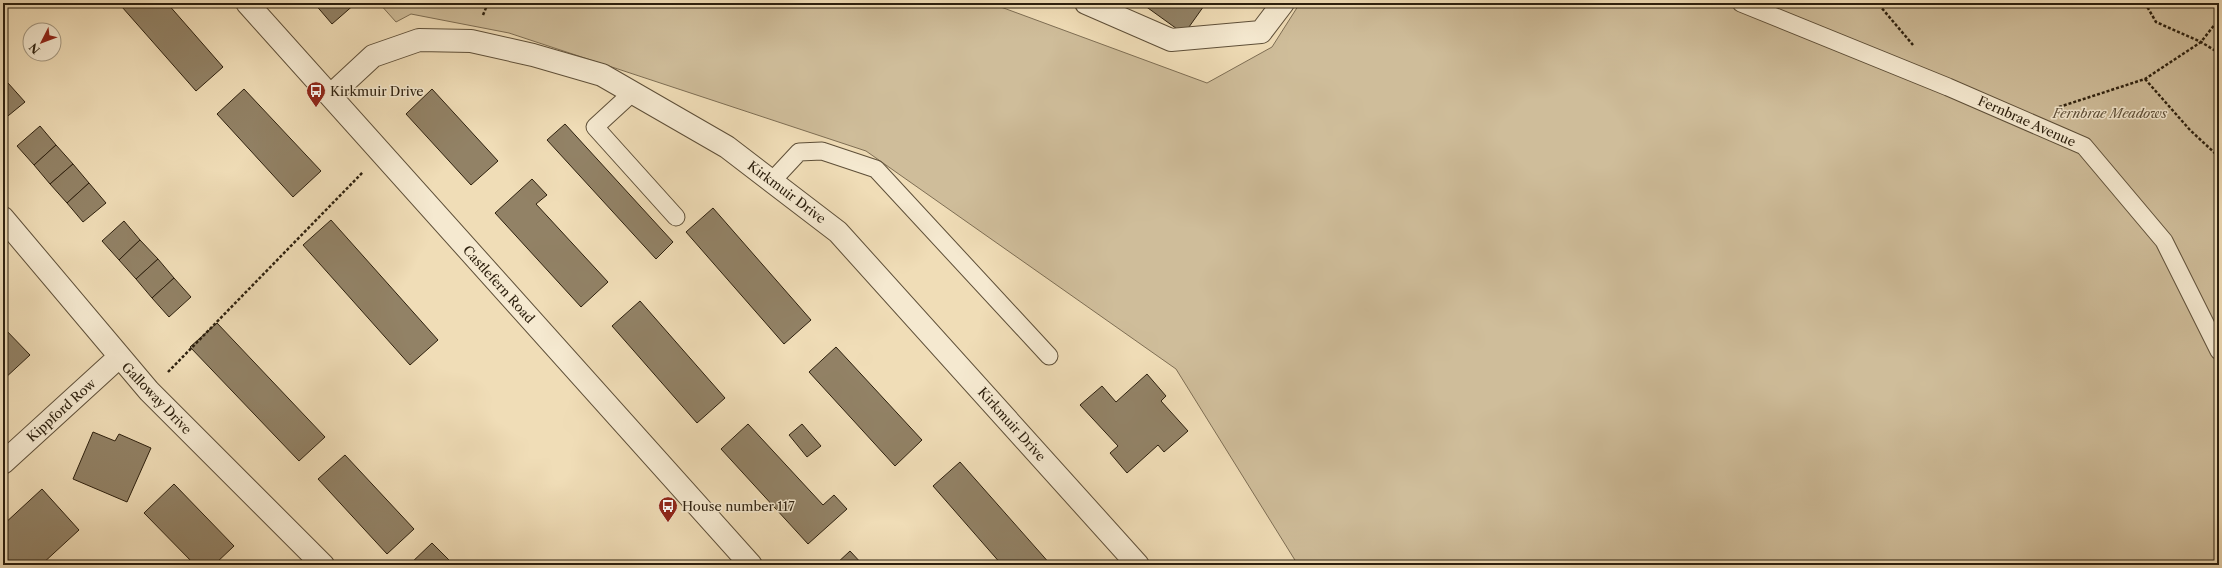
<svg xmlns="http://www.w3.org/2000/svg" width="2222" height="568" viewBox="0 0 2222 568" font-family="'Libre Caslon Text',serif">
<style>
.green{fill:#cfbd9a;stroke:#7e6e54}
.building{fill:#928266;stroke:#2d200e}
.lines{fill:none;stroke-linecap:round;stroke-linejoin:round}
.service-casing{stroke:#5e4f38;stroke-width:19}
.minor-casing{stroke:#5e4f38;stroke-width:24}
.path{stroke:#2d200e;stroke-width:2.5;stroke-dasharray:3 2;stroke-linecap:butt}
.service{stroke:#f5e9d0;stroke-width:17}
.minor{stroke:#f5e9d0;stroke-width:22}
.labels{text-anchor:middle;stroke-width:3;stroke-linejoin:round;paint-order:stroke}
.poi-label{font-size:13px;fill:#2d200e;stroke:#f5e9d0;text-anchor:start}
.park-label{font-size:13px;font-style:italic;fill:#5e4f38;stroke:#f5e9d0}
.street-label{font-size:13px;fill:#2d200e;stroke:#f5e9d0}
</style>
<rect width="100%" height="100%" fill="#f0ddb7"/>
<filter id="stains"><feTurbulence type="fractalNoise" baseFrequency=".005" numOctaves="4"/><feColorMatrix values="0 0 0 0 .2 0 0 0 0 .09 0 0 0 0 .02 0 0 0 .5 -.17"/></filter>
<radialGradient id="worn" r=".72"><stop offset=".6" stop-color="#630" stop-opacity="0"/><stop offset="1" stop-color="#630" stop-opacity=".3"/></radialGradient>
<polygon class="green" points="379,3 990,3 1207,83 1272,47 1300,3 2219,3 2219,565 1298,565 1176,369 866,151 509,33 411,14 396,22"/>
<g class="building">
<polygon points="127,3 167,3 223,67 196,91 122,7"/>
<polygon points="314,3 356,3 332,24"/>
<polygon points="1141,3 1206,3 1184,34"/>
<polygon points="8,83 25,102 3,120 3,87"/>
<polygon points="244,89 321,171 293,197 217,114"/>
<polygon points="432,89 498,161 471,185 406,114"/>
<polygon points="565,124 673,242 656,259 547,140"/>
<polygon points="40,126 56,145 34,165 17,146"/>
<polygon points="56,145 73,164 50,184 34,165"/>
<polygon points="73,164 89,183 67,203 50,184"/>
<polygon points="532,179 547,195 536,204 608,282 581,307 495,213"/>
<polygon points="89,183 106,203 83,222 67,203"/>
<polygon points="713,208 811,320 784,344 686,232"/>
<polygon points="331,220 438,340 410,365 303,245"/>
<polygon points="124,221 140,240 119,260 102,241"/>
<polygon points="140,240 158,259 136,279 119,260"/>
<polygon points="158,259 174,278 152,298 136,279"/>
<polygon points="174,278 191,297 169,317 152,298"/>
<polygon points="640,301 725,398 697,423 612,326"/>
<polygon points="217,323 325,437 299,461 190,347"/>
<polygon points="3,327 30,355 3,380"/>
<polygon points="836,347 922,440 895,466 809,372"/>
<polygon points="1147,374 1166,396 1161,401 1188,431 1164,452 1158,445 1127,473 1110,453 1118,446 1080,405 1102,386 1116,402"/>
<polygon points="748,424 823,505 834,495 847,509 808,544 721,449"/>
<polygon points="802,424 821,446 807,457 789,435"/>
<polygon points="93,432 115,441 119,434 151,448 127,502 73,479"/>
<polygon points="345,455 414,529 387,554 318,479"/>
<polygon points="960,462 1051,565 1002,565 933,486"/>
<polygon points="174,484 234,546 214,565 195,565 144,513"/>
<polygon points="42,489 79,530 41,565 7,565 3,561 3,536 8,531 3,525"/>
<polygon points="432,543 454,565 409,565"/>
<polygon points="850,551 863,565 835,565"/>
</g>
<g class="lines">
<defs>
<g id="service">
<polyline points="1741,3 1948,87 2084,146 2164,241 2219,351"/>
<polyline points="632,93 595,127 676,217"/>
<polyline points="772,181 799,152 822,151 876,169 1049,356"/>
</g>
<g id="minor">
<polyline points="247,3 751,565"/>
<polyline points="1086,3 1171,40 1261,32 1283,3"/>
<polyline points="331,95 373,56 419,40 471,41 533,55 602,75 727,147 838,232 1138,565"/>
<polyline points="3,218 149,391 323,565"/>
<polyline points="3,463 118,358"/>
</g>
</defs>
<use href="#service" class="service-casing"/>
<use href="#minor" class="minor-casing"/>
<g class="path">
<polyline points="1874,3 1880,6 1913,45"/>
<polyline points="2145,3 2156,22 2201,42 2219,53"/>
<polyline points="483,15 488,3"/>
<polyline points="2145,79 2190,130 2219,157"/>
<polyline points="2059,107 2145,79 2201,42 2219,19"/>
<polyline points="168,372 363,172"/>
</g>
<use href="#service" class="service"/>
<use href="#minor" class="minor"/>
</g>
<defs>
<symbol id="bus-pin" viewBox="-11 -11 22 30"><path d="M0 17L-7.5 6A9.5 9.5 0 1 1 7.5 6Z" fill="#8f2418" stroke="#f5e9d0"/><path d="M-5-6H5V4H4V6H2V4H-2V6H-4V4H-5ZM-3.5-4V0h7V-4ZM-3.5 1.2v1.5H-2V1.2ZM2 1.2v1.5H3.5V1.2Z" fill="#fff"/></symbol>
</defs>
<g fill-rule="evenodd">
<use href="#bus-pin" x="305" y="80" width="22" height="30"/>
<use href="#bus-pin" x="657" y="495" width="22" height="30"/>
</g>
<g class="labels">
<g class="poi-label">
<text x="330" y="96">Kirkmuir Drive</text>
<text x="682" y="511">House number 117</text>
</g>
<g class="park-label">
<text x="2110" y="118">Fernbrae Meadows</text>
</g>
<g class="street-label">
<text transform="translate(2027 121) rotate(24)" y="5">Fernbrae Avenue</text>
<text transform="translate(787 192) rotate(37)" y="5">Kirkmuir Drive</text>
<text transform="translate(499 284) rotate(48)" y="5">Castlefern Road</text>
<text transform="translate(157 398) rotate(46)" y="5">Galloway Drive</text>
<text transform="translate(61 410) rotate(-42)" y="5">Kippford Row</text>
<text transform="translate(1012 424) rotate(48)" y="5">Kirkmuir Drive</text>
</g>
</g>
<rect width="2222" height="568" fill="none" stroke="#f0ddb7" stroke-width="16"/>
<rect x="4" y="4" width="2214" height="560" fill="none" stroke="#2d200e" stroke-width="2"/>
<rect x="8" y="8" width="2206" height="552" fill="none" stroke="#2d200e"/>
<g transform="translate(42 42) rotate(228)"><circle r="19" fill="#f5e9d0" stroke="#a59982"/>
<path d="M0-3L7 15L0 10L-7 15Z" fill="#8f2418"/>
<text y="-6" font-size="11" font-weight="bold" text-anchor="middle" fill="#2d200e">N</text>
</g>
<rect width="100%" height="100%" filter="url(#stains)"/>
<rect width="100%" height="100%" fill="url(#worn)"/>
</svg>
